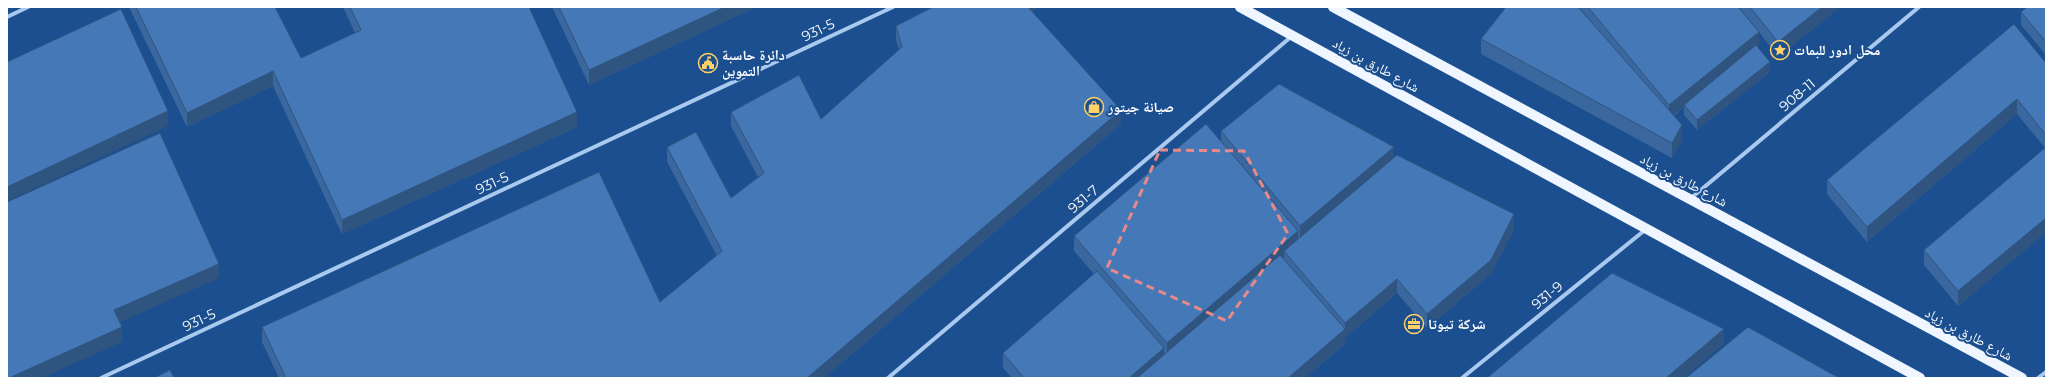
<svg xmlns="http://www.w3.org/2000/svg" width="2053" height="385" font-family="Montserrat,'Noto Naskh Arabic',sans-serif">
<rect width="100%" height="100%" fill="#1b4f8f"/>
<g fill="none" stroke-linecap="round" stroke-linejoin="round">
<path stroke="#a9c9ee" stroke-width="4" d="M7 17 28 7
M1690 199 1919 7
M101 378 893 7
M888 378 1292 36
M1462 378 1645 230
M2038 378 2046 372"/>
<path stroke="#f0f6ff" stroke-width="10" d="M1240 7 1920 378
M1333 7 2022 378"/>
</g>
<path fill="#3a679d" d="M129 7H275L301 58 355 33 343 7H529L577 127 342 234 273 86 187 127Z
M552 7H756L589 85Z
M933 7H1037L1032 12 1121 124 824 378H279L262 342V327L660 302 717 256 667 162V147L731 198 758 177 731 126V112L821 119 899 50 896 40V26Z
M1506 7H1840L1778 57 1759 32V47H1758L1770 72 1697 130 1684 115V107L1674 116 1682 140 1672 158 1481 54V39Z
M2046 7V55L2021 25V12Z
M2046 63V232L1958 306 1924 265V250L2045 148 2017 114 1867 242 1827 194V180Z
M1221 131 1394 157 1514 229 1491 274 1427 328 1397 293 1345 338V337V344L1305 378H1012L1003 368V353L1094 274 1074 251V236L1221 141Z"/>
<path fill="#305480" d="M725 7H756L589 85V70Z
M1025 7H1037L1025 19Z
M1822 7H1840L1778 57V42Z
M1759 32V47L1685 106 1684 105V107L1669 119V105Z
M1770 62V72L1697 130V120Z
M273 71V86L187 127V113Z
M2017 99V114L1867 242V227Z
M1121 110V124L824 378H807Z
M168 111V126L7 201V187Z
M577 112V127L342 234V220Z
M1682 125V140L1672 158V143Z
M1394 147V162L1300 240V226Z
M1514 214V229L1491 274 1427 328V314Z
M2046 218V232L1958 306V291Z
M1298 231V246L1284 251V258L1167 358V343Z
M219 264V278L114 325V310Z
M1397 279V293L1345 338V323Z
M122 327V342L42 378H9Z
M1345 329V344L1305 378H1288Z
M1724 329V344L1684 378H1666Z
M1164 348V362L1146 378H1129Z"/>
<path fill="#4478b7" stroke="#305480" d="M136 7H275L301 58 361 30 350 7H529L577 112 342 220 273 71 187 113Z
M559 7H725L589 70Z
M933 7H1028L1121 110 807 378H286L262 327 599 172 660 302 722 251 667 147 696 132 731 198 764 173 731 112 799 75 821 119 902 47 896 26Z
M1506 7H1578L1682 125 1672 143 1481 39Z
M1588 7H1738L1759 32 1669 105Z
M1750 7H1822L1778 42Z
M2027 7H2046V42L2021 12Z
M121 9 168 111 7 187V62Z
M2014 24 2046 63V135L2017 99 1867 227 1827 180Z
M1756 45 1770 62 1697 120 1684 105Z
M1279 84 1394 147 1300 226 1221 131Z
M1206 124 1298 231 1167 343 1074 236Z
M160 133 219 264 114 310 122 327 9 378H7V202Z
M2046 147V218L1958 291 1924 250Z
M1397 155 1514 214 1491 260 1427 314 1397 279 1345 323 1284 251Z
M1280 255 1345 329 1288 378H1137Z
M1097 271 1164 348 1129 378H1024L1003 353Z
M1612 273 1724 329 1666 378H1487Z
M1748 327 1839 378H1686Z
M170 370 174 378H154Z"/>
<path fill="none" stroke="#e88989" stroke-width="3" stroke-dasharray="8 5" stroke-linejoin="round" d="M1160 150 1244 151 1288 234 1227 321 1107 268Z"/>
<defs>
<g id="sight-ring" transform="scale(1)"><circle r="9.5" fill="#1b4f8f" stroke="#ffd166" stroke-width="1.5"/><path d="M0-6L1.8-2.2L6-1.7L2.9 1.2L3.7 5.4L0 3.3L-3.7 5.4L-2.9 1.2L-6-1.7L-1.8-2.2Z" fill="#ffd166"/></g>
<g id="civic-ring" transform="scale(1)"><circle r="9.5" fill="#1b4f8f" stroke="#ffd166" stroke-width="1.5"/><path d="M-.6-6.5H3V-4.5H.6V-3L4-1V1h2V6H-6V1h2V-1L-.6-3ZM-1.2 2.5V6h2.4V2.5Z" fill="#ffd166"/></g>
<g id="shop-ring" transform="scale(1)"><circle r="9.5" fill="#1b4f8f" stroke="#ffd166" stroke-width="1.5"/><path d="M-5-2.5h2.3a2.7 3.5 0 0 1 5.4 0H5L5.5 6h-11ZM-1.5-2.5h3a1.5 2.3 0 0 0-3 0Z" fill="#ffd166"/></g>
<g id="office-ring" transform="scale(1)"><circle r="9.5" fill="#1b4f8f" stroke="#ffd166" stroke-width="1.5"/><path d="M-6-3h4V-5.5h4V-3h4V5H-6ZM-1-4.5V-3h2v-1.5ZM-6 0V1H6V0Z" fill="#ffd166"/></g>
</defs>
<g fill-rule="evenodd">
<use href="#sight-ring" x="1780" y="50"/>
<use href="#civic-ring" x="708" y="63"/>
<use href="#shop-ring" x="1094" y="107"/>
<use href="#office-ring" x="1414" y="324"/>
</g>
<g text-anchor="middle" stroke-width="4" stroke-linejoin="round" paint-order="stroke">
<g font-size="14" fill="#fff" stroke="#1b4f8f">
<text transform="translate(818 30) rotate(-25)" y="5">931-5</text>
<text transform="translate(1376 65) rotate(29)" y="5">شارع طارق بن زياد</text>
<text transform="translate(1797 95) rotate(-40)" y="5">908-11</text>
<text transform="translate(1684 180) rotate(28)" y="5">شارع طارق بن زياد</text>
<text transform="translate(492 183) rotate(-25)" y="5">931-5</text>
<text transform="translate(1083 199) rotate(-40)" y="5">931-7</text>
<text transform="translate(1547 295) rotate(-39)" y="5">931-9</text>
<text transform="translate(199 320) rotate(-25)" y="5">931-5</text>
<text transform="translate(1969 334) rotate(28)" y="5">شارع طارق بن زياد</text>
</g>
<g font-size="14" font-weight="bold" fill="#fff" stroke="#1b4f8f" text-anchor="start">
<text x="1794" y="55">محل ادور للبمات</text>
<text x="722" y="60">دائرة حاسبة<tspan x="722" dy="16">التموين</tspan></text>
<text x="1108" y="112">صيانة جيتور</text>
<text x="1428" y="329">شركة تيوتا</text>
</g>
</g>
<rect width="2053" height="385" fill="none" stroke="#ffffff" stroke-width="16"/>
</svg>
